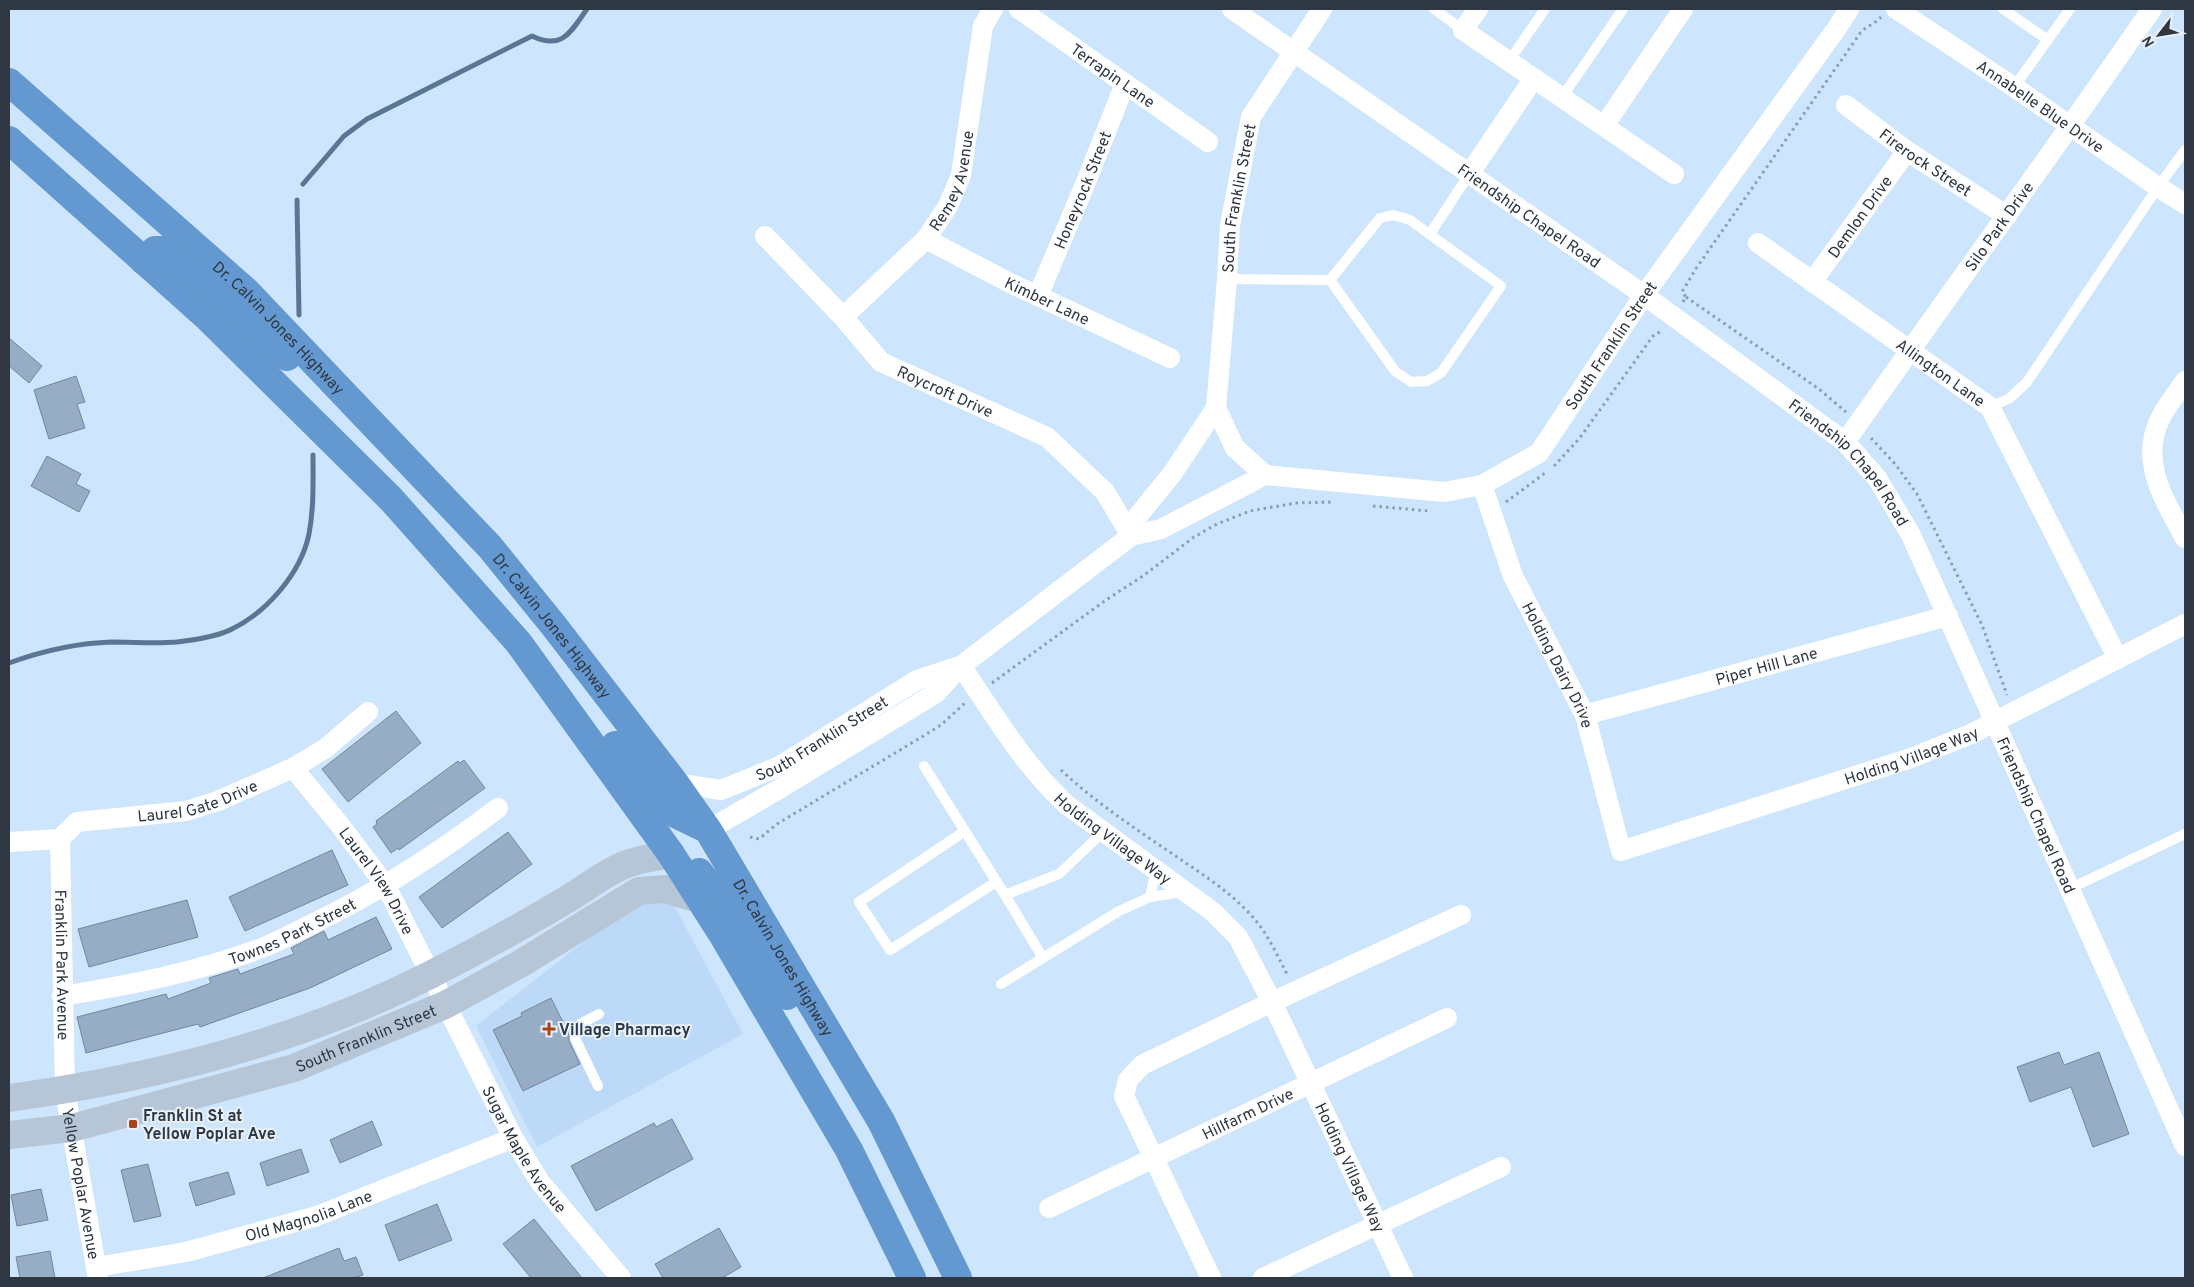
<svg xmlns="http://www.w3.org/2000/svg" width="2194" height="1287" font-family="Overpass,sans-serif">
<rect width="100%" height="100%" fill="#cee5fe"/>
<path fill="#bcd9f8" d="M661 881 743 1034 537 1147 476 1026Z"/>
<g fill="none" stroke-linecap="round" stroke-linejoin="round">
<path stroke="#5b7694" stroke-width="5" d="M303 184 344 136 367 119 532 36C563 51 571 31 587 9
M297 200 299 315
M9 663C42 651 77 643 112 642 134 642 156 644 177 642 194 640 217 637 232 629 267 612 301 573 309 534 314 508 313 481 313 455"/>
</g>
<path fill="#97adc5" stroke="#72879e" d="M9 338 42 366 29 383 9 366Z
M76 376 85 402 77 404 85 428 49 439 34 390Z
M47 456 81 474 76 484 90 491 79 512 31 486Z
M396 711 421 743 348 802 322 769Z
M464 760 485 788 399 850 398 848 391 853 373 827 377 824 376 821 458 761 460 763Z
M508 832 532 864 442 928 419 897Z
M332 850 348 885 245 931 229 897Z
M187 900 198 937 89 967 78 929Z
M376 917 392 949 310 988 200 1027 198 1024 86 1053 77 1017 166 994 168 999 211 983 209 978 238 969 240 974 294 954 291 948 324 931 328 940Z
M551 998 569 1034V1041L580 1064 523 1091 493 1030 522 1016 521 1013Z
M2059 1052 2064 1065 2099 1052 2129 1134 2093 1147 2071 1087 2030 1102 2017 1067Z
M672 1119 693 1159 596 1211 571 1166 654 1123 656 1127Z
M372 1121 382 1145 340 1163 330 1140Z
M301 1149 309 1172 267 1186 260 1163Z
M148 1164 161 1216 134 1222 121 1170Z
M228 1172 235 1194 196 1206 189 1183Z
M41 1189 48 1220 17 1226 11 1195Z
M437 1204 452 1240 399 1261 385 1225Z
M534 1219 582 1278H531L503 1244Z
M719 1228 741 1267 722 1278H663L655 1264Z
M339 1248 344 1261 356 1257 363 1275 353 1278H263Z
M50 1251 55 1278H20L16 1257Z"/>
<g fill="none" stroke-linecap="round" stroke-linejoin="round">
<path stroke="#8c9daf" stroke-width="3" stroke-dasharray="2.5 4" stroke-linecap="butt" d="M1686 297 1819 389 1846 412
M1683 302 1686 297 1682 292 1695 270 1861 32C1867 26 1875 24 1881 17
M1871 438 1896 465 1917 494 1982 625 2007 695
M1554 466 1579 439 1653 336 1663 330
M1506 502 1545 473
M1373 506 1429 511
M992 683 1106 600 1143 576 1194 537 1217 524 1250 511 1296 503 1334 502
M1061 770C1097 804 1139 831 1180 859 1208 878 1239 898 1260 926 1271 941 1279 959 1288 976
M750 837 759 839 777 824 925 735 941 725 965 703"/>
<path stroke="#fff" stroke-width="10" d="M1434 9 1463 30
M2003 9 2048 40
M1509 61 1545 9
M2014 87 2070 9
M1562 97 1623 9
M1430 234 1470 173
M1227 279 1330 280 1395 371 1411 382 1427 381 1441 373 1501 286 1410 220 1393 215 1380 218 1330 280
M1990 407 2010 398 2027 382 2158 187 2185 150
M924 766 1005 895 1059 874 1103 832
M965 831 859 902 890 950 996 882
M2069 889 2185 834
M1150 897 1156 869
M1043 958 1119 911 1150 897 1183 892
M1001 984 1043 958 1005 895
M598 1086 575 1038 580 1024 599 1014"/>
<g stroke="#fff" stroke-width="20">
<path id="s1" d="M1019 9 1208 142"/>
<path id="s2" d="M1232 9 1644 295 1845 442 1877 478 1911 535 2185 1146"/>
<path d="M1478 9 1463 30 1674 174"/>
<path id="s3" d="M1896 9 2014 87 2158 187 2185 204"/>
<path id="s4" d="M1846 105 1907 151 2007 216"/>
<path d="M1604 126 1683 9"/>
<path d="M1470 173 1534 78"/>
<path id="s5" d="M765 236 843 317 881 362 1047 437 1105 492 1131 536"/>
<path id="s6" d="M926 239 1010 283 1170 358"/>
<path id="s7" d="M1758 243 1990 407 2118 659"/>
<path id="s8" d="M1812 282 1907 151"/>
<path id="s9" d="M1038 296 1086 182 1125 84"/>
<path id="s10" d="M843 317 926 239 948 206 961 175 983 26 993 9"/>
<path d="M2185 381C2177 393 2166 406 2160 419 2139 462 2165 501 2185 538"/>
<path d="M1216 408 1235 448 1265 475"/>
<path id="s11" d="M1845 442 2070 126 2152 9"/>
<path id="s12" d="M1482 485 1513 576 1585 715 1621 851 1911 758 1971 734 2185 624"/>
<path id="s13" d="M1131 536 1137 517 1172 474 1216 408 1227 279 1230 225 1251 117 1322 9"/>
<path id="s14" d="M961 666C994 714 1024 766 1067 805L1213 912 1238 937 1272 1002 1403 1278"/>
<path id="s15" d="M1585 715 1948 616"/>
<path id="s16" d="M293 768 340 825 386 886 513 1138 540 1182 621 1278"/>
<path id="s17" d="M675 783 721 790 780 766 917 680 960 666"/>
<path id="s18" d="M708 830 776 791 936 693 961 666 1131 536 1161 529 1265 475 1444 492 1482 485 1539 453 1644 295 1837 28 1849 9"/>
<path id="s19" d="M60 839 65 1091 98 1278"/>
<path id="s20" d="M9 842 60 839 77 822 186 811 218 801 293 768 326 748 368 712"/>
<path id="s21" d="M62 996C130 985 199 972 264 947 279 941 294 933 308 926 377 893 438 854 498 808"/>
<path id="s22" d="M1049 1208 1447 1018"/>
<path id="s23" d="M96 1267 186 1252 317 1216 513 1138"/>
<path d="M1211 1278 1124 1096 1128 1080 1142 1065 1272 1002 1461 915"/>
<path d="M1263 1278 1501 1167"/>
</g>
<g stroke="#b7c6d6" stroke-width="28">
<path d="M9 1098C154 1078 301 1041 432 974 479 950 526 924 571 897 589 886 607 871 627 864 640 859 657 857 671 854"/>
<path id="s24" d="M9 1135 72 1128 294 1068 445 1005 520 964 639 891 665 889 699 899"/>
</g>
<g stroke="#6398d0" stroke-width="28">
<path id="s25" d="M9 82 246 291 490 547 554 626 675 783 708 830 881 1121 958 1278"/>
<path d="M9 140 207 317 391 499 518 642 671 854 722 934 849 1150 912 1278"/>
<path d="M144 261 155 250H163L176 259 287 357"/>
<path d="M615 745 652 793 677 815 702 827"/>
<path d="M699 872 728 907 787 996"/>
</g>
</g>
<g fill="#a94318" stroke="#e7f0fb" stroke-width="2">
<path d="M546.5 1021.5h5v5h5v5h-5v5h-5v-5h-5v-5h5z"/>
<rect x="128" y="1119" width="10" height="10" rx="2.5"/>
</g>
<g text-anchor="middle" stroke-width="4" stroke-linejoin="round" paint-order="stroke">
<g font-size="16" fill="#2f3842" stroke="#e7f0fb">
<text dy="6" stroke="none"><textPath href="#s1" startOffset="115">Terrapin Lane</textPath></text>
<text dy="6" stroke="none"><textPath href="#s3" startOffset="174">Annabelle Blue Drive</textPath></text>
<text dy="6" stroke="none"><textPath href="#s4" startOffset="98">Firerock Street</textPath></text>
<text dy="6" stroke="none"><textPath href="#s10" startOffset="179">Remey Avenue</textPath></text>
<text dy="6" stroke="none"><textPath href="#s9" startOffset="115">Honeyrock Street</textPath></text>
<text dy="6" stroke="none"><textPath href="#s13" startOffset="366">South Franklin Street</textPath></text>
<text dy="6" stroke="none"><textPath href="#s2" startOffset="362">Friendship Chapel Road</textPath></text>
<text dy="6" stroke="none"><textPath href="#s8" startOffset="81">Demlon Drive</textPath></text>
<text dy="6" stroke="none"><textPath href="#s11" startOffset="265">Silo Park Drive</textPath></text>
<text dy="6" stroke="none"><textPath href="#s6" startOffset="136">Kimber Lane</textPath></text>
<text dy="6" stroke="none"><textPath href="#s25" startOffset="365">Dr. Calvin Jones Highway</textPath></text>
<text dy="6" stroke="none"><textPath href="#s18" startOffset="1078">South Franklin Street</textPath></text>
<text dy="6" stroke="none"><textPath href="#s7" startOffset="224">Allington Lane</textPath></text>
<text dy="6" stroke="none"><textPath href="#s5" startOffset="242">Roycroft Drive</textPath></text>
<text dy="6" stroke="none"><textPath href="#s2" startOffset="768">Friendship Chapel Road</textPath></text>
<text dy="6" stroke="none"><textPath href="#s25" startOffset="770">Dr. Calvin Jones Highway</textPath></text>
<text dy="6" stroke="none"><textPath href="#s12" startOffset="196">Holding Dairy Drive</textPath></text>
<text dy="6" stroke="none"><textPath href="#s15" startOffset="188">Piper Hill Lane</textPath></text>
<text dy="6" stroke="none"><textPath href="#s17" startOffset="160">South Franklin Street</textPath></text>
<text dy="6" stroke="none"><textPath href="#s12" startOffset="699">Holding Village Way</textPath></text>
<text dy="6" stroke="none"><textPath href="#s20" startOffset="198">Laurel Gate Drive</textPath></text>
<text dy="6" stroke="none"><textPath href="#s2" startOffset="1172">Friendship Chapel Road</textPath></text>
<text dy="6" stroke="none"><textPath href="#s14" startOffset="232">Holding Village Way</textPath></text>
<text dy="6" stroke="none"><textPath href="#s16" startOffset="141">Laurel View Drive</textPath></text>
<text dy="6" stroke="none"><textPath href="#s21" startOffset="240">Townes Park Street</textPath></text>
<text dy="6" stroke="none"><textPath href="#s25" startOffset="1175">Dr. Calvin Jones Highway</textPath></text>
<text dy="6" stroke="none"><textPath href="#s19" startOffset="126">Franklin Park Avenue</textPath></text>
<text dy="6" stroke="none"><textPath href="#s24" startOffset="371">South Franklin Street</textPath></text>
<text dy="6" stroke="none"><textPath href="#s22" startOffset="220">Hillfarm Drive</textPath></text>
<text dy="6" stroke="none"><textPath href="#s16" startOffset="448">Sugar Maple Avenue</textPath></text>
<text dy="6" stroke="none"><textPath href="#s14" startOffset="648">Holding Village Way</textPath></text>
<text dy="6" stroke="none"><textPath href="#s19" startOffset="346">Yellow Poplar Avenue</textPath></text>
<text dy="6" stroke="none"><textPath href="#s23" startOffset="219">Old Magnolia Lane</textPath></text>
</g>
<g font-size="16" font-weight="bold" fill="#2f3842" stroke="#e7f0fb" text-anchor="start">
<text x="559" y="1035">Village Pharmacy</text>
<text x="143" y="1121">Franklin St at<tspan x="143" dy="18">Yellow Poplar Ave</tspan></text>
</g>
</g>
<rect width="2194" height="1287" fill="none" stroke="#2f3842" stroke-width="20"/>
<g transform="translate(2159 35) rotate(239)" stroke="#e7f0fb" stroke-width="4" paint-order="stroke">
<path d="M0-4L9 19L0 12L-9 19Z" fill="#2f3842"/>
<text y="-8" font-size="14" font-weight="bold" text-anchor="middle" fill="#2f3842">N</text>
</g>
</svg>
